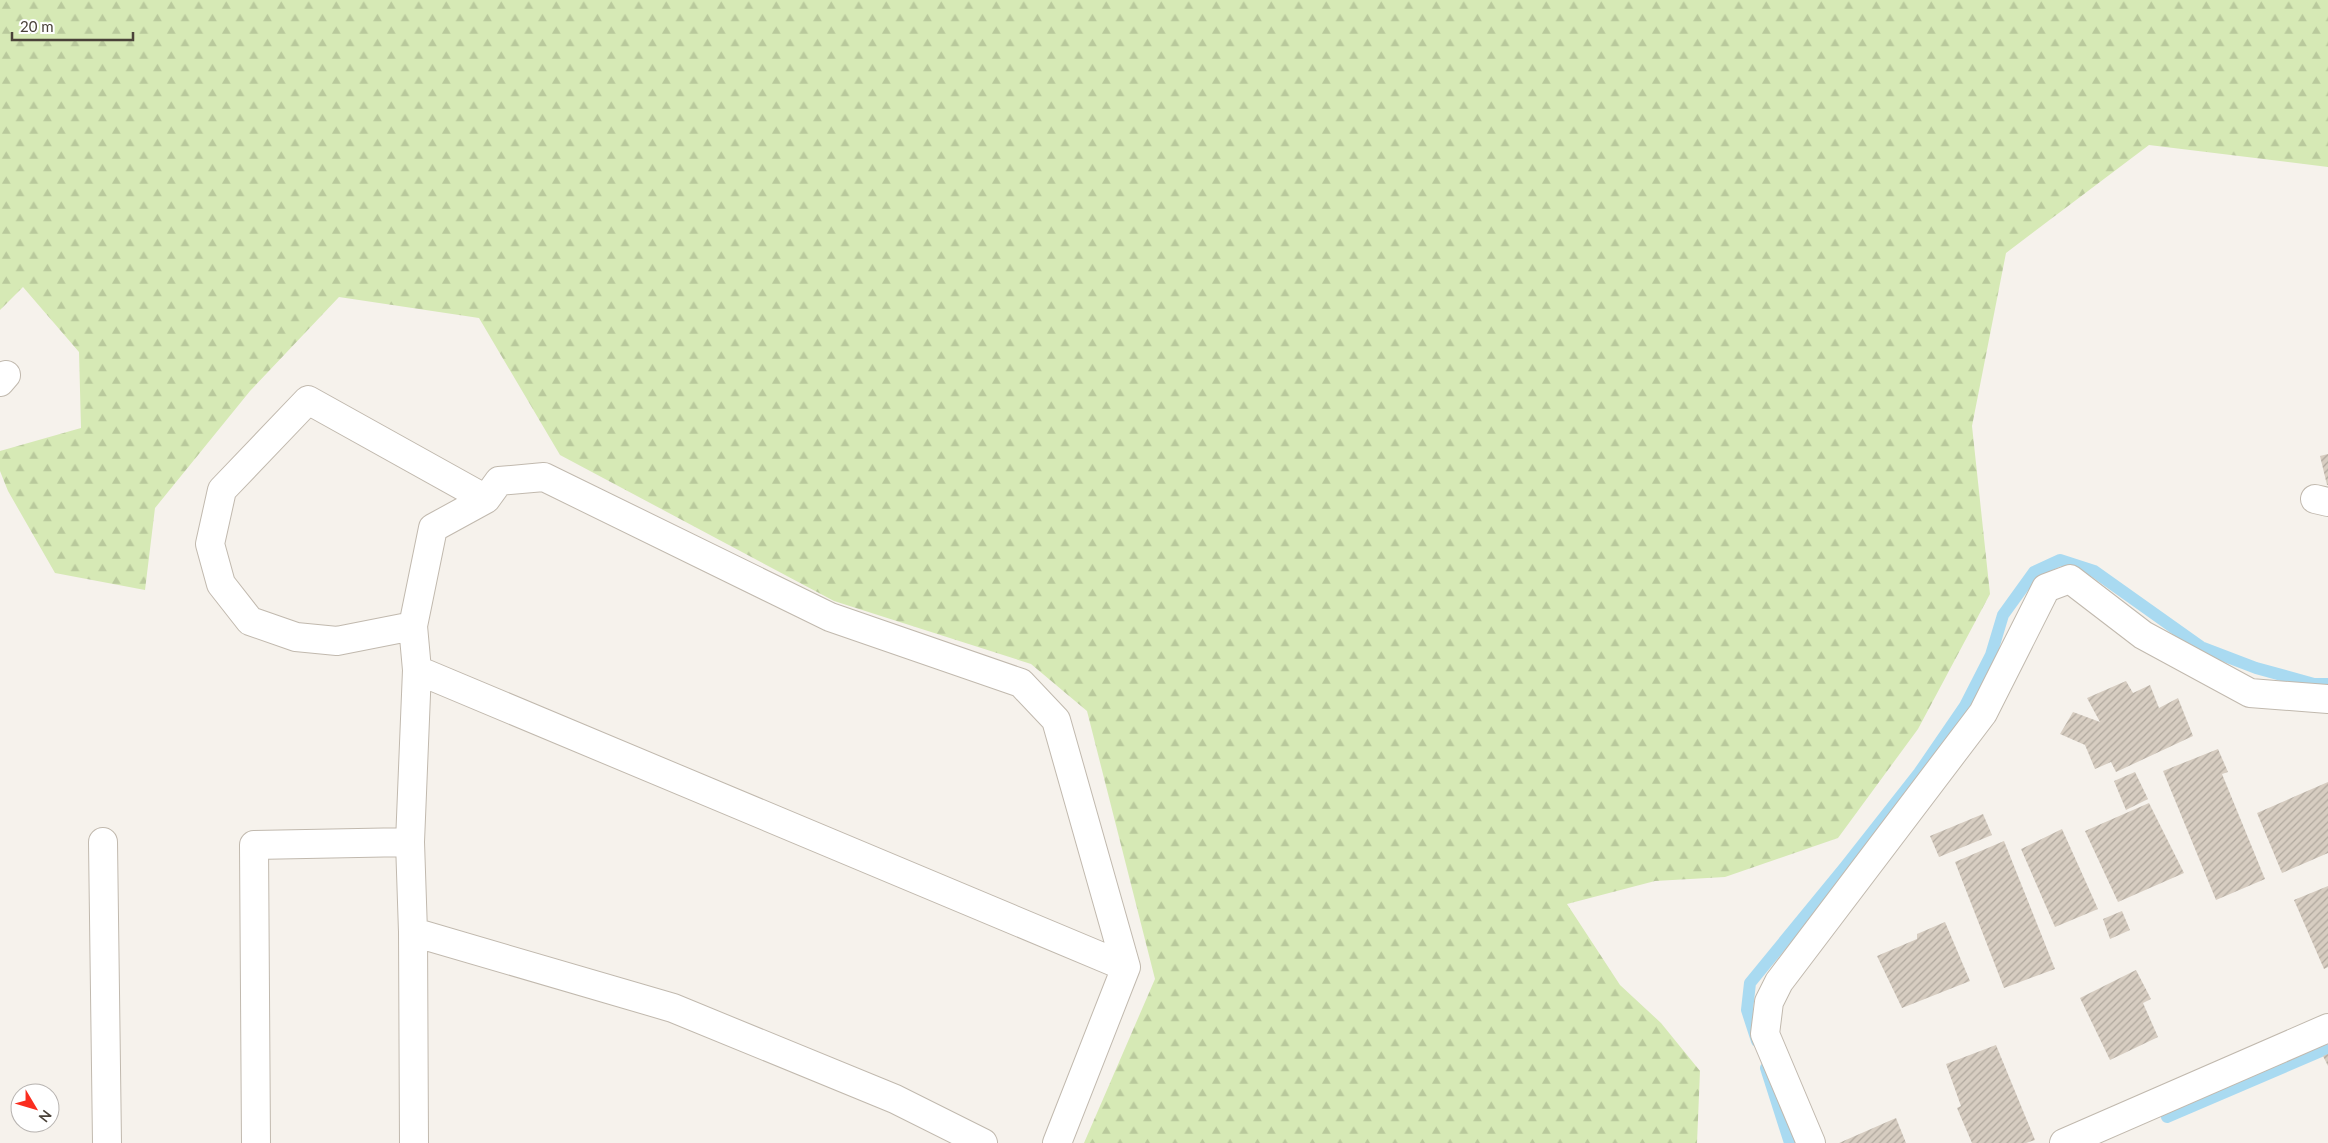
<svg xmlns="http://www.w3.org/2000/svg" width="2328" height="1143" font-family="Lato,sans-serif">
<defs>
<pattern id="forest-firs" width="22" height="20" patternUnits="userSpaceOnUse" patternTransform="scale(1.25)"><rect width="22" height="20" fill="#d6e9b5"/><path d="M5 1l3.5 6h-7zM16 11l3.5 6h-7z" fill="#b9c99c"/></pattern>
<pattern id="building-hatch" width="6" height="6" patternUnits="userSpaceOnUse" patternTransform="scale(1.25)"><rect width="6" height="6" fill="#d7cdc1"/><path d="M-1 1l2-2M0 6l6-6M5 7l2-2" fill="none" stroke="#b0a89e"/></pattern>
</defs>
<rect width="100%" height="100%" fill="#f6f2ec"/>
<path fill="url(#forest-firs)" d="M0 0H2328V167L2149 145 2006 253 1972 426 1990 594 1918 729 1838 838 1725 877 1655 881 1567 904 1620 985 1661 1023 1700 1071 1697 1143H1084L1155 979 1087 711 1031 664 834 601 560 455 479 318 339 297 250 391 155 508 145 590 55 573 8 491 0 471V451L81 428 79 352 23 287 0 310Z"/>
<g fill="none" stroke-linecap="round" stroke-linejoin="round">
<path stroke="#a9daf1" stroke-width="12" d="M1757 1041 1747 1010 1750 983 1845 867 1919 773 1965 706 1991 655 2003 615 2034 572 2060 560 2094 571 2201 647 2256 668 2314 684H2328
M1766 1068 1790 1143
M2167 1117 2328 1048"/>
</g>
<path fill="url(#building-hatch)" d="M2328 454V485H2327L2320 456Z
M2126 681 2133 693 2150 685 2159 708 2178 698 2193 736 2116 772 2111 762 2095 769 2085 745 2060 734 2073 712 2100 722 2087 698Z
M2218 749 2228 772 2222 774 2265 879 2216 900 2163 771Z
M2135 772 2148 799 2126 810 2114 781Z
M2328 782V853L2282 873 2257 813Z
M2149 803 2184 873 2118 902 2085 831Z
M1983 814 1992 835 1939 857 1930 836Z
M2062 829 2098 909 2055 927 2021 849Z
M2004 841 2055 969 2004 988 1955 862Z
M2328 886V967L2324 969 2294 900Z
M2122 911 2130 930 2110 939 2103 919Z
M1945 922 1970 981 1902 1008 1877 956 1917 939V934Z
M2136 970 2151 999 2143 1003 2158 1037 2110 1060 2080 998Z
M1996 1045 2035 1140 2026 1143H1972L1957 1108 1961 1106 1946 1064Z
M2328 1054V1066L2323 1056Z
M1896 1118 1906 1143H1839Z"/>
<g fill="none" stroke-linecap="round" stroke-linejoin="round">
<g stroke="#c1b9ae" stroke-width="30">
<path id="minor" d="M0 382 6 375
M2315 499 2328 502
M413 626 337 641 296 637 250 621 221 584 210 544 222 490 308 400 486 499
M417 670 1126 967
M103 842 107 1143
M413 932 673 1008 895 1099 983 1143
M256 1143 254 845 410 842
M414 1143 413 932 410 842 417 670 413 626 433 528 486 499 499 481 544 477 830 617 1021 683 1056 720 1126 967 1057 1143
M1811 1143 1765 1034 1769 1002 1779 982 1983 713 2046 588 2070 579 2143 635 2250 693 2328 699
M2064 1143 2328 1028"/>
</g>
<use href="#minor" stroke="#fff" stroke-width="28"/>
</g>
<g transform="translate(35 1108) rotate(128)"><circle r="24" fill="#ffffff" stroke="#b7b3b0"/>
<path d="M0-4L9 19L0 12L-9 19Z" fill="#fa2d1f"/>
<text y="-8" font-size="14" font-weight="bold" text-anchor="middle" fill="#4a4239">N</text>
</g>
<path d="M12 32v8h121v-8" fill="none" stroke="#4a4239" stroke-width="2.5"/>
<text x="20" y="32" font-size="15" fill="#4a4239" stroke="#ffffff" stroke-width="4" paint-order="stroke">20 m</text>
</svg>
